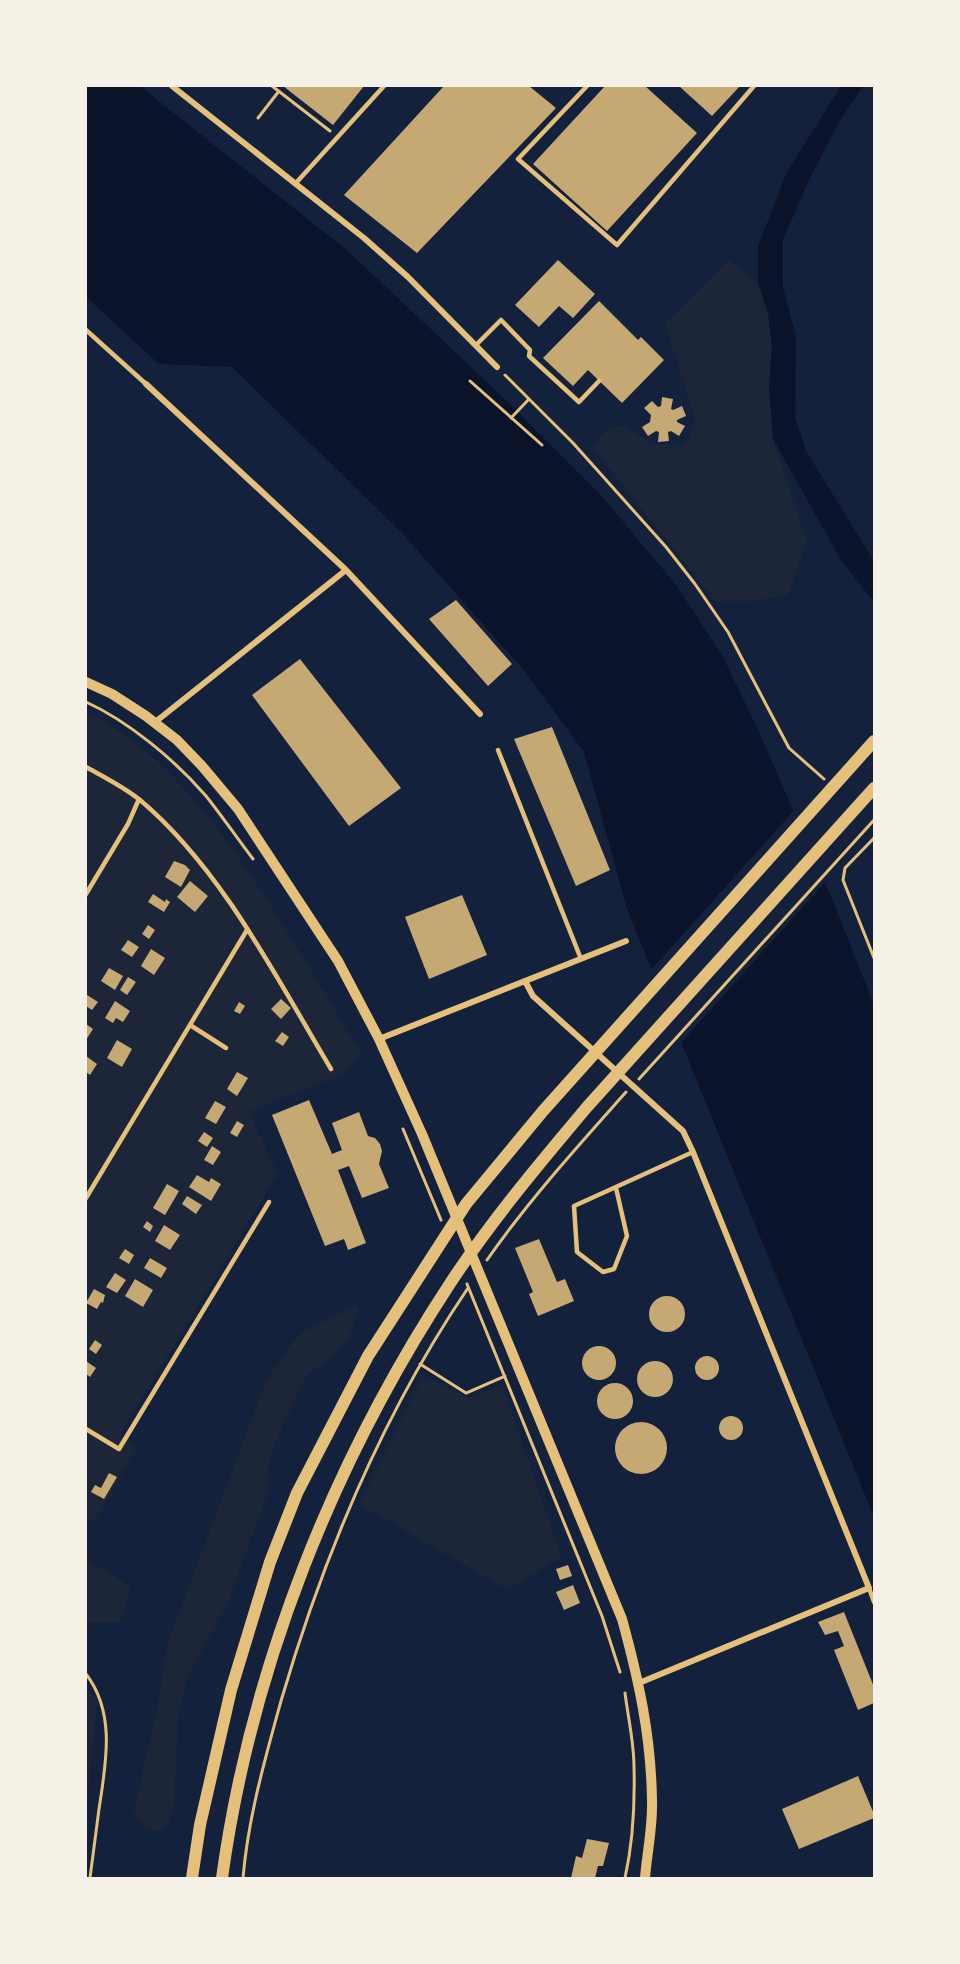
<svg xmlns="http://www.w3.org/2000/svg" width="960" height="1964" font-family="'Roboto Serif',serif">
<rect width="100%" height="100%" fill="#14213d"/>
<path fill="#1d2539" d="M729 260 758 283 768 313 772 346 769 386 773 439 807 542 788 595 752 601H716L592 447C618 410 624 431 654 443 662 446 674 444 682 444L690 438 695 418 665 324Z
M86 712C167 750 225 835 273 909 304 957 332 1005 361 1054L342 1074 249 1112 278 1174 120 1434 137 1448 94 1523 86 1518Z
M356 1305 359 1309C354 1329 345 1349 328 1361 319 1367 312 1370 305 1378L274 1445 268 1465 269 1489 228 1602 187 1679 179 1709 174 1800 170 1822 165 1829 159 1831 151 1830 143 1827 134 1811 157 1710 167 1645 266 1381 295 1339 306 1330Z
M423 1376 469 1398 502 1385 562 1558 506 1589 359 1504Z
M86 1559 131 1587 120 1622H86Z
M86 1689 97 1701 86 1815Z"/>
<path fill="#0b132b" d="M86 86H140L349 252 508 402 600 494 676 585 722 655 759 732 832 899 874 1005V1517L627 909 584 752 522 668 403 534 232 367 159 364 86 297Z
M841 86H863L839 122 809 180 783 240V287L796 336 795 416 806 451 874 561V602L841 560 773 439 769 386 772 346 768 313 758 283V246L787 172Z"/>
<path fill="#14213d" d="M796 808 827 880 679 1045 649 972Z"/>
<path fill="#c6a872" d="M283 86H364L333 125Z
M444 86H529L556 108 417 253 344 195Z
M605 86H645L697 133 607 231 533 164Z
M679 86H740L712 116Z
M558 260 595 294 573 318 559 306 539 327 515 305Z
M599 301 638 340 641 337 664 360 622 403 588 370 573 386 543 358Z
M662 397 673 399 671 409 673 410 682 406 686 416 677 420V422L685 426 679 436 671 431 668 432 669 441 658 442 659 432 656 431 648 436 642 427 650 422 651 415 644 408 652 401 658 407 661 406Z
M456 600 512 664 488 686 429 619Z
M300 659 401 788 349 826 252 695Z
M552 727 610 870 576 886 514 739Z
M174 861 185 865 190 870 181 887 165 877Z
M190 881 208 896 195 912 177 897Z
M153 894 165 902 166 899 170 902 164 912 148 902Z
M462 895 487 955 429 979 405 917Z
M148 925 155 930 149 939 142 934Z
M128 940 139 947 132 957 121 950Z
M151 949 165 958 154 975 141 966Z
M109 968 123 976 115 990 101 981Z
M128 977 136 982 127 995 120 990Z
M87 995 98 1002 92 1010 86 1006Z
M281 999 291 1008 281 1019 271 1009Z
M115 1001 130 1011 123 1022 116 1018 113 1023 105 1018Z
M239 1002 245 1006 240 1014 234 1011Z
M86 1024 93 1029 86 1040Z
M282 1032 289 1037 283 1046 275 1041Z
M117 1040 132 1049 122 1067 107 1058Z
M86 1056 97 1064 90 1075 86 1072Z
M237 1072 248 1078 237 1096 227 1089Z
M309 1100 332 1154 342 1150 332 1123 359 1112 368 1136 375 1138 380 1144 382 1151 379 1164 389 1188 362 1198 349 1166 338 1170 366 1243 348 1250 344 1239 325 1246 272 1115Z
M215 1101 226 1107 216 1124 205 1118Z
M237 1121 244 1125 237 1137 230 1133Z
M204 1132 213 1138 207 1147 198 1141Z
M212 1146 221 1152 213 1165 204 1160Z
M197 1175 209 1182 211 1178 221 1184 211 1201 189 1187Z
M167 1184 179 1191 165 1215 153 1208Z
M187 1196 202 1205 196 1214 182 1204Z
M147 1221 153 1226 150 1232 143 1227Z
M164 1225 180 1235 170 1250 155 1241Z
M539 1239 557 1282 565 1279 574 1301 538 1316 529 1294 533 1292 515 1248Z
M125 1249 134 1255 129 1264 119 1258Z
M150 1258 167 1268 161 1278 144 1268Z
M115 1273 126 1280 117 1293 106 1287Z
M135 1279 153 1290 143 1307 125 1296Z
M94 1289 105 1295 103 1303 101 1302 97 1309 86 1303Z
M649 1314a18 18 0 1 1 36 0a18 18 0 1 1-36 0Z
M95 1340 102 1345 96 1354 89 1349Z
M582 1363a17 17 0 1 1 34 0a17 17 0 1 1-34 0Z
M695 1368a12 12 0 1 1 24 0a12 12 0 1 1-24 0Z
M637 1379a18 18 0 1 1 36 0a18 18 0 1 1-36 0Z
M86 1361 96 1368 90 1377 86 1374Z
M597 1401a18 18 0 1 1 36 0a18 18 0 1 1-36 0Z
M719 1428a12 12 0 1 1 24 0a12 12 0 1 1-24 0Z
M615 1448a26 26 0 1 1 52 0a26 26 0 1 1-52 0Z
M109 1473 117 1477 104 1499 91 1492 95 1485 101 1488Z
M568 1565 572 1576 560 1580 556 1569Z
M573 1585 580 1603 564 1610 556 1592Z
M844 1612 874 1687V1703L858 1710 834 1650 844 1646 838 1631 825 1635 818 1622Z
M858 1776 874 1814V1818L799 1849 782 1809Z
M587 1839 609 1843 603 1866H598L595 1878H571L576 1856 582 1858Z"/>
<g fill="none" stroke-linecap="round" stroke-linejoin="round">
<path stroke="#e5c07b" stroke-width="3" d="M272 86 330 131
M258 118 279 91
M505 375 573 443 666 547 695 584 728 632 789 748 824 779
M470 381 542 445
M511 418 529 399
M86 702C128 721 175 760 206 796 222 816 237 838 253 859
M874 838 845 868 843 880 874 958
M639 1079 874 820
M403 1129 441 1220
M487 1260C528 1201 578 1146 626 1092
M467 1284 602 1616 620 1672
M420 1364 466 1393 505 1376
M86 1674C116 1713 106 1763 99 1809 96 1832 93 1855 90 1878
M625 1693C628 1717 634 1742 634 1767 635 1804 633 1842 625 1878
M243 1878C248 1818 265 1759 281 1701 324 1554 382 1415 468 1288"/>
<path stroke="#e5c07b" stroke-width="4.5" d="M587 86 518 159 617 245 754 86
M295 184 384 86
M86 330 146 384
M476 345 501 320 530 350 529 356 579 402 599 381
M498 750 581 959
M86 767C104 777 124 787 140 800 222 869 277 979 331 1069
M86 894 128 824 139 799
M190 1025 226 1048
M616 1188 627 1236 614 1269 603 1272 577 1252 574 1206 693 1152
M86 1198 247 930
M86 1429 119 1449 269 1202
M869 1588 874 1602"/>
<path stroke="#e5c07b" stroke-width="6" d="M172 86 364 238 408 277 497 367
M146 384 346 570 480 714
M154 723 346 570
M525 981 533 996 683 1131 693 1152 869 1588 639 1683
M379 1039 626 941"/>
<path stroke="#e5c07b" stroke-width="10" d="M86 682 112 694 146 716 177 740 202 766 238 809 338 961 379 1039 422 1134 622 1619C639 1681 651 1736 652 1800 653 1826 647 1853 645 1878"/>
<path stroke="#e5c07b" stroke-width="12" d="M192 1878 200 1825 231 1690 270 1562 297 1493 368 1356 466 1204 543 1111 874 741
M222 1878C251 1667 334 1460 451 1282 492 1220 539 1164 587 1107L874 788"/>
</g>
<rect width="960" height="1964" fill="none" stroke="#f6f1e7" stroke-width="174"/>
</svg>
